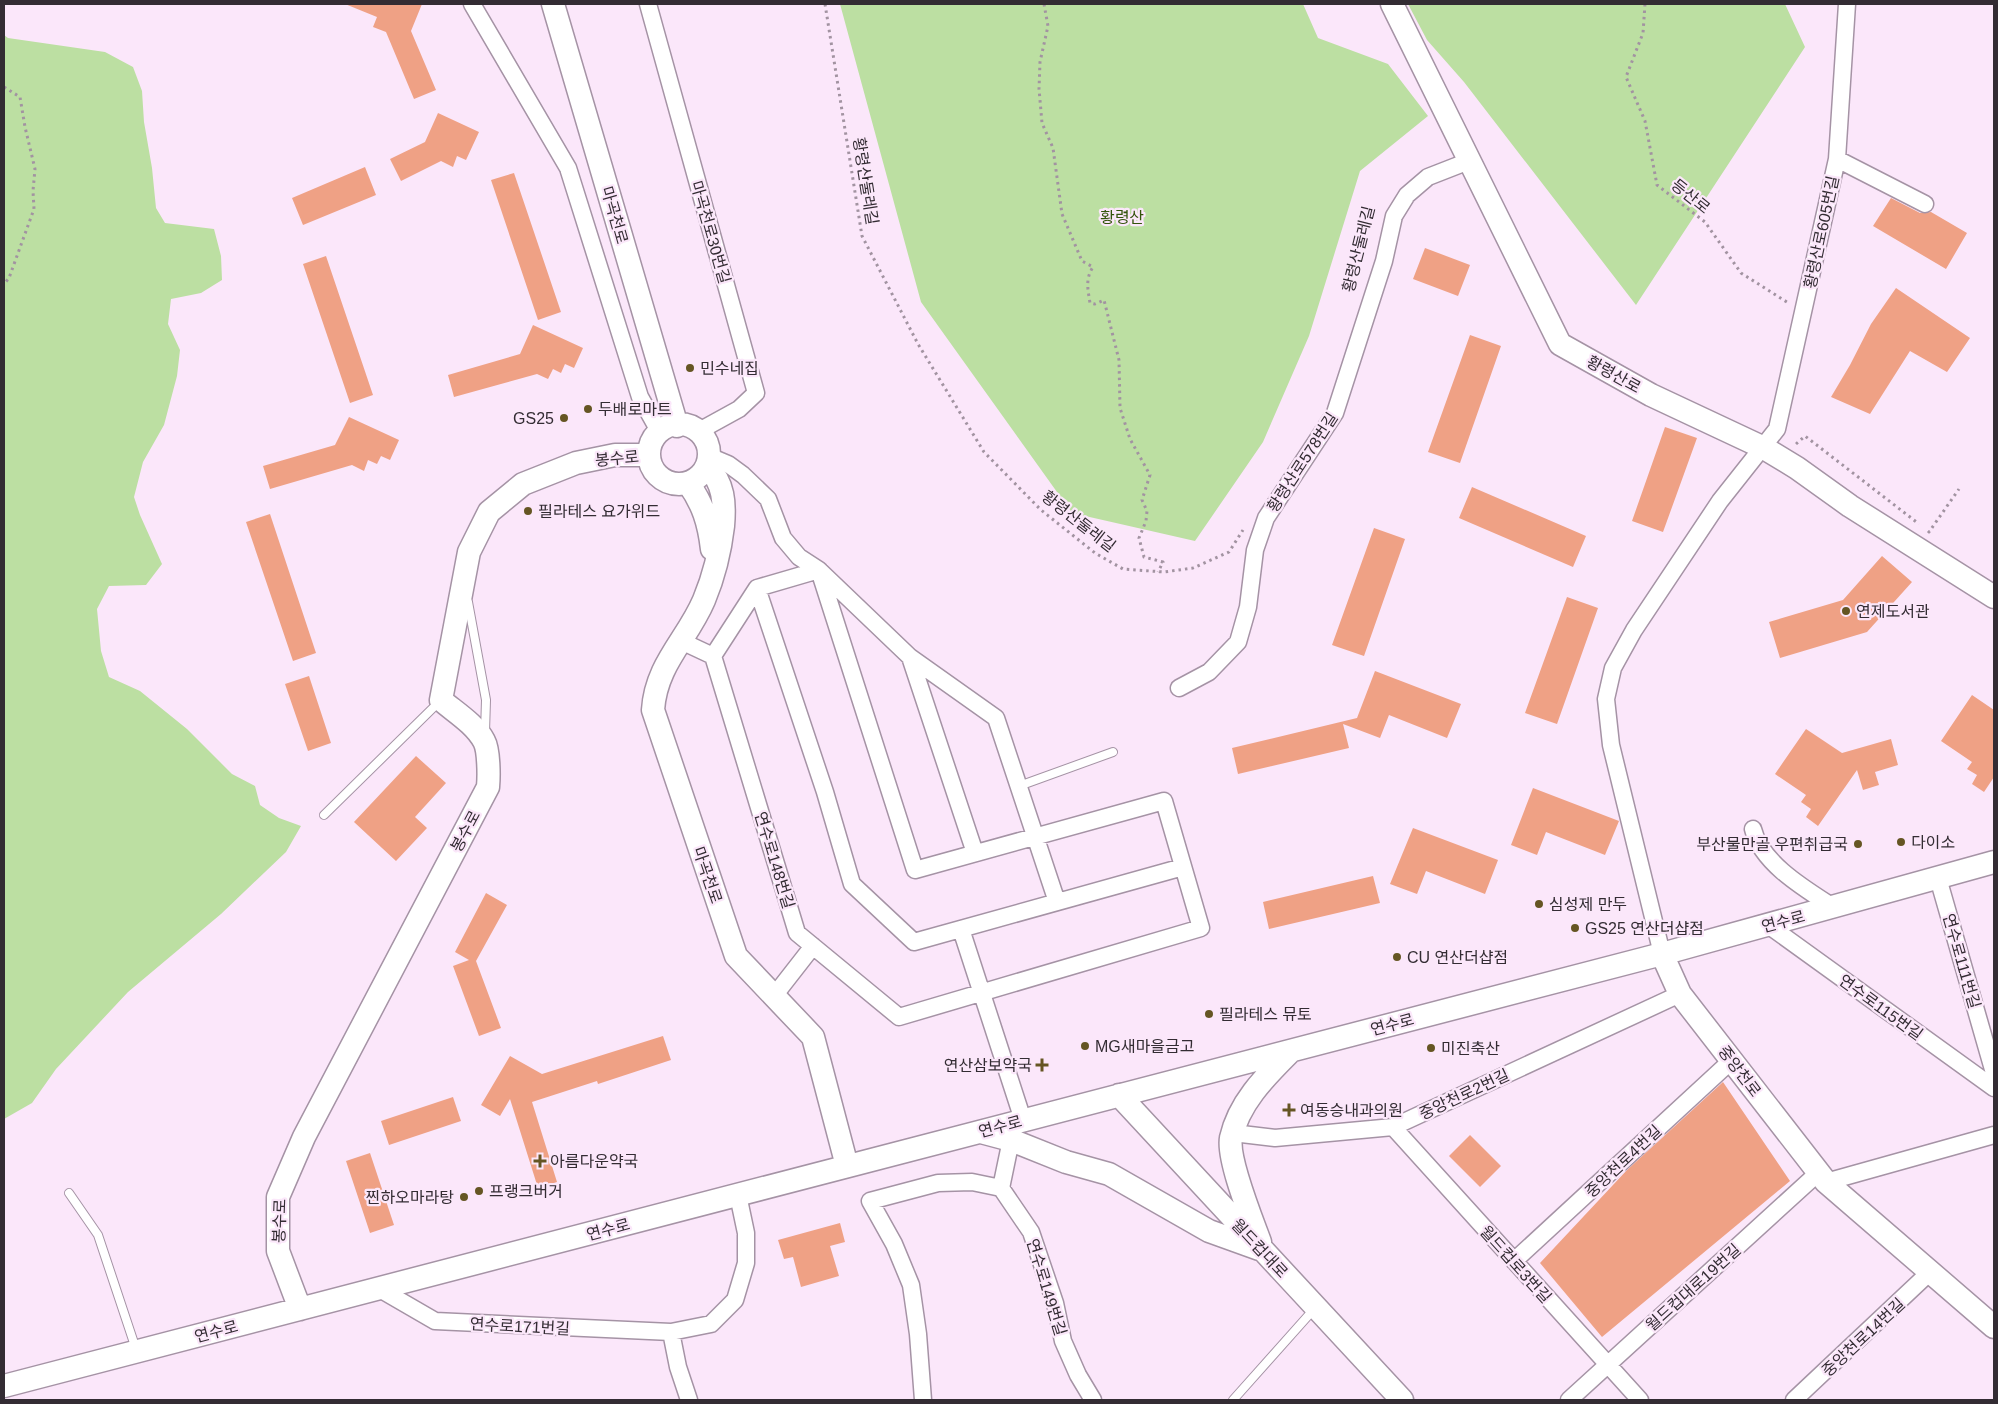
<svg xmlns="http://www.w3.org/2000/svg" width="1998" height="1404" font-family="Arial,'Noto Sans KR',sans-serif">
<rect width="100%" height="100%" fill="#fbe7fa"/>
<path fill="#bcdfa2" d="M840 4H1303L1318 38 1388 64 1428 116 1360 171 1309 336 1263 442 1195 541 1072 513 921 302Z
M1408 4H1785L1805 47 1636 305 1464 82 1427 40Z
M4 35 8 38 105 52 133 67 142 91 144 122 152 168 156 208 165 223 214 229 221 256 222 280 201 293 171 299 168 324 180 350 177 376 164 425 143 462 134 497 140 515 162 564 146 585 109 586 97 609 101 651 109 677 140 691 187 729 232 774 255 786 260 805 279 818 301 826 286 852 221 914 128 992 56 1069 32 1103 4 1119Z"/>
<path fill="#efa185" d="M345 4H422L411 31 436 90 414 99 386 32 373 27 377 17Z
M438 113 479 132 466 160 457 156 453 167 441 161 401 181 390 159 425 142Z
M365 167 376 195 303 225 292 198Z
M514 173 561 312 538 320 491 180Z
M1891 198 1920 213 1931 212 1967 233 1946 269 1873 226Z
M1425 248 1470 265 1458 296 1413 279Z
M326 256 373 395 350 403 303 264Z
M1896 288 1970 338 1947 372 1910 351 1870 414 1831 397 1850 365 1871 324Z
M533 325 583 348 574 368 565 364 561 373 553 369 548 379 537 374 454 397 448 375 520 354Z
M1470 335 1501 346 1460 463 1428 452Z
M349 417 399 440 390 460 381 456 377 464 368 460 364 471 352 465 270 489 263 466 335 445Z
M1665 427 1697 438 1663 532 1632 521Z
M1472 487 1586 536 1573 567 1459 518Z
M270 514 316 653 293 661 246 522Z
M1374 528 1405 539 1364 656 1332 645Z
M1882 556 1912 582 1867 632 1780 658 1769 622 1843 600Z
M1567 597 1598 608 1557 724 1525 713Z
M1375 671 1461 704 1447 738 1389 715 1380 738 1343 724 1349 748 1238 774 1232 748 1357 718Z
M309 676 331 743 308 751 285 684Z
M1972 695 1994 710V777L1984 792 1972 784 1977 775 1967 769 1972 762 1941 741Z
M1806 729 1842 753 1891 739 1898 765 1875 772 1879 785 1863 790 1857 770 1818 826 1806 817 1811 809 1801 802 1806 795 1775 774Z
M416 756 446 783 415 817 427 828 396 861 354 822Z
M1533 788 1619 821 1605 855 1546 832 1537 855 1511 845Z
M1413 828 1498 860 1485 894 1426 871 1417 894 1390 884Z
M1373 876 1380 903 1269 929 1263 902Z
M486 893 507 905 476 961 501 1028 479 1036 453 966 469 960 455 952Z
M663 1036 671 1060 598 1084 597 1081 532 1102 557 1182 538 1188 510 1099 500 1116 481 1105 510 1056 542 1074Z
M1723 1082 1790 1181 1602 1337 1540 1263 1627 1170Z
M453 1097 461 1121 389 1145 381 1121Z
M1470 1135 1501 1166 1480 1187 1449 1156Z
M370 1153 394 1225 370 1233 346 1161Z
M840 1223 845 1242 830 1246 839 1276 801 1287 793 1257 784 1259 778 1240Z"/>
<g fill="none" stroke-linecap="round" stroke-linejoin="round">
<g stroke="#a593a5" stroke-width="10">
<path id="lane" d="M468 602 486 700 485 732
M1019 786 1113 752
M324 815 439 702
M69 1193 98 1235 136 1349
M1233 1400 1315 1308"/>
</g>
<g stroke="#a593a5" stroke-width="19">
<path id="street" d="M472 4 568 168 640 397 659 431
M648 4 756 393 739 409 699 431
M1837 159 1925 204
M709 456 728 464 743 475 768 499 783 538 799 557 819 570 910 657 996 718 1057 902
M819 570 915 870 1164 801 1201 928 899 1017 797 933 713 656 757 588Z
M757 588 825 792 852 884 914 942 1183 867
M681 641 713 656
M910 657 975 853
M1179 688 1209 672 1238 642 1248 607 1255 550 1266 518 1335 413 1384 261 1394 216 1407 195 1428 177 1469 161
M1753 829C1761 863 1805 889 1833 907
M1938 878 1994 1073
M1768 925 1994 1088
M961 929 1023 1120
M1662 954 1611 745 1606 699 1613 668 1634 630 1720 501 1777 429 1837 159 1847 4
M774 996 813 946
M1393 1127 1640 1400
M1233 1133 1275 1138 1393 1127 1680 994
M1826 1182 1994 1135
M1001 1188 1011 1140
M1514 1261 1732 1060
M378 1288 435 1321 671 1332 711 1324 735 1300 746 1263V1233L738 1195
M671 1332 678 1367 689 1400
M923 1400 918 1334 911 1285 894 1244 870 1201 938 1183 972 1182 1001 1188 1031 1232 1055 1303 1063 1341 1078 1375 1093 1400
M1569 1400 1818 1173
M1794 1400 1930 1272"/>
</g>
<g stroke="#a593a5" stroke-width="25">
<path id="secondary" d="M553 4 677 426
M1392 4 1560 344 1651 395 1764 448 1797 468 1850 506 1994 597
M649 454a30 30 0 1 1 60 0a30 30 0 1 1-60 0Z
M707 466C724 483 725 503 723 526 720 552 714 576 704 600 687 640 656 664 653 710L736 956 813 1037 847 1166
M688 483C703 504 709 523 712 549
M1662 954 1680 994 1826 1182 1994 1327
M1119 1095 1402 1400
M981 1132 1011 1140 1066 1162 1109 1174 1209 1231 1259 1249
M1260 1242C1252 1220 1227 1159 1231 1138 1239 1102 1266 1076 1291 1051
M300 1309 278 1251V1197L304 1137 488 787C489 776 489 750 484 741 475 724 455 712 441 700L469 552 489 512 523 484 576 463 615 455H648
M4 1386 1662 954 1994 862"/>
</g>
<path stroke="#a293a1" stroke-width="3" stroke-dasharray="2.5 4" stroke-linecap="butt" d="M825 4 862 236 918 344 984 452 1041 510 1095 553 1123 569 1164 572 1193 568 1229 552 1243 530
M1044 4 1048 26 1040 62 1039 89 1042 123 1053 148 1062 214 1082 261 1093 267C1085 279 1088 290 1090 303L1095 304 1104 300 1119 360 1120 408 1130 439 1150 475 1142 500 1147 511 1146 521 1139 538 1144 557 1163 562 1158 572
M1645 4 1643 33 1626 77 1645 121 1657 185 1705 222 1741 273 1790 304
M4 87 20 97 25 127 35 169 33 191 34 209 9 278 4 284
M1796 444 1805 436 1919 524
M1928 531 1929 532 1959 489"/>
<use href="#lane" stroke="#fff" stroke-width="8"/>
<use href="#street" stroke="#fff" stroke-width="16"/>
<use href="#secondary" stroke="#fff" stroke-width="22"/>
</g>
<g fill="#655523" stroke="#fbe7fa" stroke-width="2">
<circle cx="690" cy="368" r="5"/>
<circle cx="588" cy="409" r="5"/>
<circle cx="564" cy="418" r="5"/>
<circle cx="528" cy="511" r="5"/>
<circle cx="1846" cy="611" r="5"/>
<circle cx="1901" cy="842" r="5"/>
<circle cx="1858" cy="844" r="5"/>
<circle cx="1539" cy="904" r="5"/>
<circle cx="1575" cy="928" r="5"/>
<circle cx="1397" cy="957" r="5"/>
<circle cx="1209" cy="1014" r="5"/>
<circle cx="1085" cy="1046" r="5"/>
<circle cx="1431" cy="1048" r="5"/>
<path d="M1039.5 1057.5h5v5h5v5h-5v5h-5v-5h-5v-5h5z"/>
<path d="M1286.5 1102.5h5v5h5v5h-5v5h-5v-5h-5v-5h5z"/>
<path d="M537.5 1153.5h5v5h5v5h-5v5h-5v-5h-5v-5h5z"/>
<circle cx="479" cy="1191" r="5"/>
<circle cx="464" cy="1197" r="5"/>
</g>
<g text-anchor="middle" stroke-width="4.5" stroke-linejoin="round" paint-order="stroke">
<g font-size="16" fill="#332c33" stroke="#fbe7fa">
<text transform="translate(866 181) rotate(81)" y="6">황령산둘레길</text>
<text transform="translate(1691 196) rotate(39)" y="6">등산로</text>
<text transform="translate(615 215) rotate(74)" y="6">마곡천로</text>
<text transform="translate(711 232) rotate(74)" y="6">마곡천로30번길</text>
<text transform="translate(1821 232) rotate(-78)" y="6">황령산로605번길</text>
<text transform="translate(1358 249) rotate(-76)" y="6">황령산둘레길</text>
<text transform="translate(1614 374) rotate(29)" y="6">황령산로</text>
<text transform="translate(617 458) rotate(-5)" y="6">봉수로</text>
<text transform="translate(1302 462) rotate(-57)" y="6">황령산로578번길</text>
<text transform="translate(1079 521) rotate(38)" y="6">황령산둘레길</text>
<text transform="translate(465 831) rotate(-62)" y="6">봉수로</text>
<text transform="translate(775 860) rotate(73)" y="6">연수로148번길</text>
<text transform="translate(708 875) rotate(71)" y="6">마곡천로</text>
<text transform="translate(1783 921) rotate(-15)" y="6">연수로</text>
<text transform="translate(1962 961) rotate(74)" y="6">연수로111번길</text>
<text transform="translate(1881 1007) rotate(36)" y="6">연수로115번길</text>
<text transform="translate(1392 1024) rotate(-15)" y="6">연수로</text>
<text transform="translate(1740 1071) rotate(53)" y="6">중앙천로</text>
<text transform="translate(1464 1094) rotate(-25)" y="6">중앙천로2번길</text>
<text transform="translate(1000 1126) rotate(-15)" y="6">연수로</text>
<text transform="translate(1623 1161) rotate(-43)" y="6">중앙천로4번길</text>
<text transform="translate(279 1221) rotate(-88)" y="6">봉수로</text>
<text transform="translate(608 1229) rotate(-15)" y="6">연수로</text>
<text transform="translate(1260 1248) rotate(47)" y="6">월드컵대로</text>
<text transform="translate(1516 1264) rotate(48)" y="6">월드컵로3번길</text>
<text transform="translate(1047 1287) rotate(73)" y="6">연수로149번길</text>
<text transform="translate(1693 1287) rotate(-42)" y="6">월드컵대로19번길</text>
<text transform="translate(520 1326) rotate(3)" y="6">연수로171번길</text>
<text transform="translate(216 1331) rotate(-15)" y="6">연수로</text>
<text transform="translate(1863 1337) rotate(-43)" y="6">중앙천로14번길</text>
</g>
<g font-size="16" fill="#33540b" stroke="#fbe7fa">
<text x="1122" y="223">황령산</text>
</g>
<g font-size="16" fill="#332c33" stroke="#fbe7fa" text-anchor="start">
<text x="700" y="374">민수네집</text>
<text x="598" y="415">두배로마트</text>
<text x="554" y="424" text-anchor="end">GS25</text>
<text x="538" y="517">필라테스 요가위드</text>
<text x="1856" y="617">연제도서관</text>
<text x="1911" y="848">다이소</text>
<text x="1848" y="850" text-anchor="end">부산물만골 우편취급국</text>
<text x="1549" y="910">심성제 만두</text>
<text x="1585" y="934">GS25 연산더샵점</text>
<text x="1407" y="963">CU 연산더샵점</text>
<text x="1219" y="1020">필라테스 뮤토</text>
<text x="1095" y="1052">MG새마을금고</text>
<text x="1441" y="1054">미진축산</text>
<text x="1032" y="1071" text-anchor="end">연산삼보약국</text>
<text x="1300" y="1116">여동승내과의원</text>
<text x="550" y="1167">아름다운약국</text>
<text x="489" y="1197">프랭크버거</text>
<text x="454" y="1203" text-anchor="end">찐하오마라탕</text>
</g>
</g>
<rect width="1998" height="1404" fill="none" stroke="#332c33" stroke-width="10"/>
</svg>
